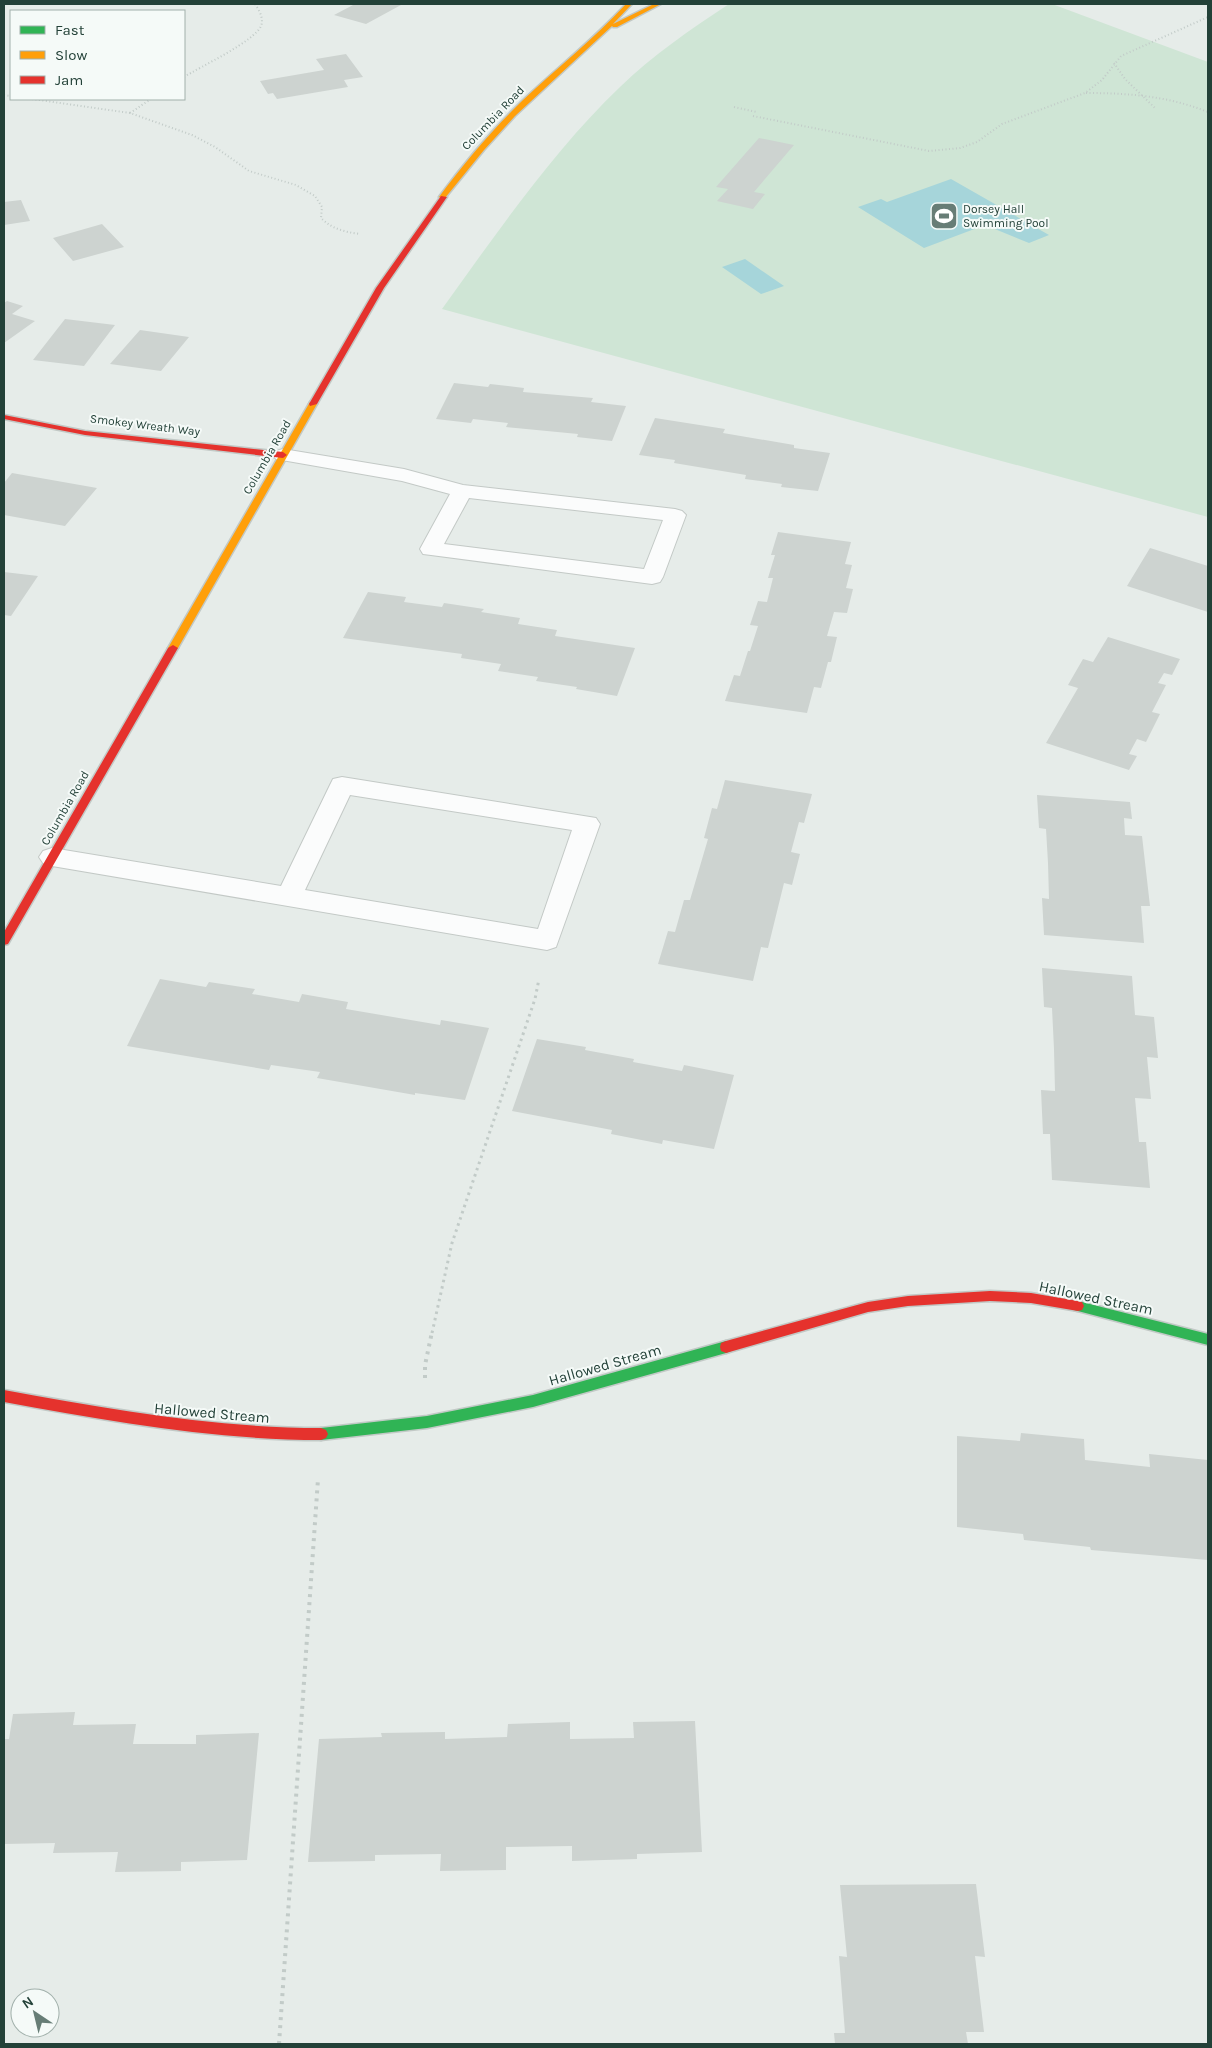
<svg xmlns="http://www.w3.org/2000/svg" width="1212" height="2048" font-family="Karla,sans-serif">
<rect width="100%" height="100%" fill="#e6ece9"/>
<path fill="#cfe5d5" d="M729 4H1052L1208 62V517L442 309C496 234 553 151 620 87 653 55 691 29 729 4Z"/>
<path fill="#a6d5da" d="M951 179 1049 235 1029 243 985 225 924 248 858 207 881 199 887 202Z
M745 259 784 286 761 294 722 267Z"/>
<path fill="#cdd3d0" d="M355 4H395L401 5 366 24 334 15Z
M346 54 363 77 344 80 348 87 277 99 273 93 268 94 260 81 324 70 316 59Z
M759 138 794 145 754 192 765 194 753 209 717 201 728 189 716 187Z
M21 200 30 221 4 225V202Z
M102 224 124 247 73 261 53 238Z
M7 301 23 306 12 314 35 321 4 343V303Z
M65 319 115 325 84 366 33 360Z
M140 330 189 337 161 371 110 364Z
M454 383 488 387 490 384 524 388 523 392 593 398 591 402 626 406 612 441 577 437 578 434 506 427 508 423 473 419 471 423 436 419Z
M655 418 725 429 723 433 794 445V448L830 453 818 491 781 487 782 484 745 479 746 475 674 463 675 460 639 455Z
M12 473 97 488 65 526 4 515V483Z
M778 532 851 542 845 564 852 565 846 588 853 589 847 613 834 612 827 636 837 637 831 662H828L821 688 814 687 807 713 725 701 734 675 740 676 748 651H750L758 626 750 625 758 601 767 602 773 578H768L775 555H771Z
M1150 548 1208 566V612L1127 586Z
M4 572 38 576 11 616 4 615Z
M368 592 406 597 404 602 442 607 444 603 484 609 481 612 520 618 518 624 557 630 555 636 635 648 617 696 576 689 577 687 536 681 538 677 498 671 501 664 461 658 462 654 343 638Z
M1108 637 1180 659 1172 675 1164 673 1158 683 1166 685 1152 712 1160 714 1146 742 1137 739 1129 754 1137 756 1129 770 1046 743 1078 688 1068 685 1083 659 1093 662Z
M725 780 812 794 804 823 799 822 791 852 800 854 792 885 784 883 768 948 761 947 753 981 658 964 668 931 675 932 684 900H690L708 839 704 838 712 808 717 809Z
M1037 795 1130 802 1132 819 1124 818 1125 835 1142 836 1150 906H1141L1144 943 1044 935 1042 898 1049 899 1048 863 1046 829 1039 828Z
M1042 968 1132 976 1135 1015 1154 1017 1158 1058 1147 1057 1151 1099 1135 1098 1139 1142H1146L1150 1188 1052 1180 1050 1134H1043L1041 1090 1055 1091 1054 1049 1052 1008 1044 1007Z
M160 979 206 987 209 982 255 989 252 994 299 1002 302 994 348 1002 346 1009 440 1025 441 1020 489 1028 465 1100 415 1093V1095L317 1078 320 1072 271 1065 269 1070 127 1046Z
M537 1039 586 1047 585 1050 634 1059 633 1062 682 1071 684 1065 734 1075 714 1149 663 1140 662 1144 611 1134 612 1130 512 1111Z
M1021 1433 1084 1439 1085 1460 1150 1467 1149 1454 1208 1460V1560L1091 1550 1090 1547 1024 1540 1023 1534 957 1527V1436L1020 1441Z
M75 1712 73 1725 136 1724 133 1744H196V1735L259 1733 247 1860 181 1862V1871L115 1872 118 1852 53 1853 55 1843 4 1844V1739H9L13 1714Z
M695 1721 702 1852 637 1854V1859L572 1861V1846L506 1847V1870L440 1871 441 1854 375 1855V1861L308 1862 319 1739 382 1737 381 1733 445 1732V1739L507 1737 508 1724 570 1722V1739L634 1738 633 1722Z
M976 1884 985 1957 975 1956 984 2032H966L968 2044H835L834 2033H845L839 1956 847 1957 840 1885Z"/>
<g fill="none" stroke-linecap="round" stroke-linejoin="round">
<g stroke="#c3c9c6" stroke-width="2">
<path id="lane" d="M283 449 404 469 463 485 675 509 682 511 686 515 663 577 660 582 652 584 431 555 423 554 420 549 450 494 402 481 276 459 273 455 276 451ZM469 498 663 520 644 569 444 544Z
M342 777 596 818 600 824 556 947 547 950 52 866 43 863 39 857 43 851 52 848 281 886 330 785 333 779ZM350 795 572 830 538 929 305 890Z"/>
</g>
<g stroke="#c2c9c6" stroke-width="3">
<path id="fast" d="M1078 1301 1208 1334V1345L1074 1310 1072 1306 1074 1302Z
M726 1341 731 1343 732 1347 731 1351 726 1353 533 1407 427 1428 321 1440 316 1438 314 1434 316 1430 321 1428 427 1416 533 1395Z"/>
</g>
<g stroke="#c2c9c6" stroke-width="3">
<path id="slow" d="M626 4H632L613 24 654 4H661L617 27H613L612 26 515 116 484 150 445 198H441L439 197C464 163 492 130 522 101 557 68 594 39 626 4Z
M310 402 317 404 178 648 173 651 170 650 168 648Z"/>
</g>
<g stroke="#c2c9c6" stroke-width="3">
<path id="jam" d="M441 196 447 197 384 288 317 404 310 406 309 404 376 288Z
M4 415 85 431 283 452 287 455 283 458 85 435 4 419Z
M173 645 178 648 8 944 4 945V932L168 648Z
M990 1291 1031 1293 1078 1301 1082 1302 1084 1306 1082 1310 1078 1311 1031 1303 990 1301 908 1306 868 1312 726 1353 721 1351 720 1347 721 1343 726 1341 868 1302 908 1296Z
M4 1390C109 1409 214 1428 321 1428L326 1430 328 1434 326 1438 321 1440C213 1440 109 1421 4 1402Z"/>
</g>
<path stroke="#c2cbc8" stroke-width="2" stroke-dasharray="1 2.5" stroke-linecap="butt" d="M1114 63 1125 79 1155 108
M184 77C200 67 255 41 261 26 264 18 259 10 255 4
M1086 93C1128 93 1168 96 1208 112
M4 95 11 96
M32 99 130 113 192 135 215 147 249 171 296 185 315 196 322 207 321 218C332 229 345 232 360 234
M734 107 757 112
M130 113 151 99
M753 116 929 151 960 148 977 142 1002 124 1085 93 1102 80 1121 56 1208 17"/>
<path stroke="#c2cbc8" stroke-width="3" stroke-dasharray="2.5 4" stroke-linecap="butt" d="M432 1333 452 1243 535 999 539 979"/>
<path stroke="#c2cbc8" stroke-width="4" stroke-dasharray="3 5" stroke-linecap="butt" d="M425 1378V1365L432 1332
M279 2044 318 1479"/>
<use href="#lane" fill="#fbfcfc" fill-rule="evenodd"/>
<use href="#fast" fill="#30b455" fill-rule="evenodd"/>
<use href="#slow" fill="#ff9f0a" fill-rule="evenodd"/>
<use href="#jam" fill="#e5322d" fill-rule="evenodd"/>
</g>
<defs>
<g id="stadium-square" transform="scale(1.4375)"><rect x="-9" y="-9" width="18" height="18" rx="4" fill="#677d76" stroke="#f5faf8"/><path d="M0-5a6.5 5 0 1 0 0 10a6.5 5 0 1 0 0-10ZM-3.5-1.8h7v3.6h-7Z" fill="#fff"/></g>
</defs>
<g fill-rule="evenodd">
<use href="#stadium-square" x="944" y="216"/>
</g>
<g text-anchor="middle" stroke-width="4" stroke-linejoin="round" paint-order="stroke">
<g font-size="12" fill="#234138" stroke="#f5faf8">
<text transform="translate(493 118) rotate(-46)" y="4">Columbia Road</text>
<text transform="translate(145 425) rotate(7)" y="4">Smokey Wreath Way</text>
<text transform="translate(267 457) rotate(-60)" y="4">Columbia Road</text>
<text transform="translate(65 808) rotate(-60)" y="4">Columbia Road</text>
</g>
<g font-size="12" fill="#234138" stroke="#f5faf8" text-anchor="start">
<text x="963" y="213">Dorsey Hall<tspan x="963" dy="14">Swimming Pool</tspan></text>
</g>
<g font-size="15" fill="#234138" stroke="#f5faf8">
<text transform="translate(1096 1298) rotate(12)" y="5">Hallowed Stream</text>
<text transform="translate(605 1365) rotate(-16)" y="5">Hallowed Stream</text>
<text transform="translate(212 1413) rotate(5)" y="5">Hallowed Stream</text>
</g>
</g>
<rect width="1212" height="2048" fill="none" stroke="#234138" stroke-width="10"/>
<rect x="10" y="10" width="175" height="90" fill="#f5faf8" stroke="#a1b0ab"/>
<rect x="20" y="26" width="25" height="8" fill="#30b455" stroke="#a1b0ab"/>
<text x="55" y="35" font-size="15" fill="#234138">Fast</text>
<rect x="20" y="51" width="25" height="8" fill="#ff9f0a" stroke="#a1b0ab"/>
<text x="55" y="60" font-size="15" fill="#234138">Slow</text>
<rect x="20" y="76" width="25" height="8" fill="#e5322d" stroke="#a1b0ab"/>
<text x="55" y="85" font-size="15" fill="#234138">Jam</text>
<g transform="translate(35 2013) rotate(325)"><circle r="24" fill="#f5faf8" stroke="#a1b0ab"/>
<path d="M0-4L9 19L0 12L-9 19Z" fill="#677d76"/>
<text y="-8" font-size="14" font-weight="bold" text-anchor="middle" fill="#234138">N</text>
</g>
</svg>
